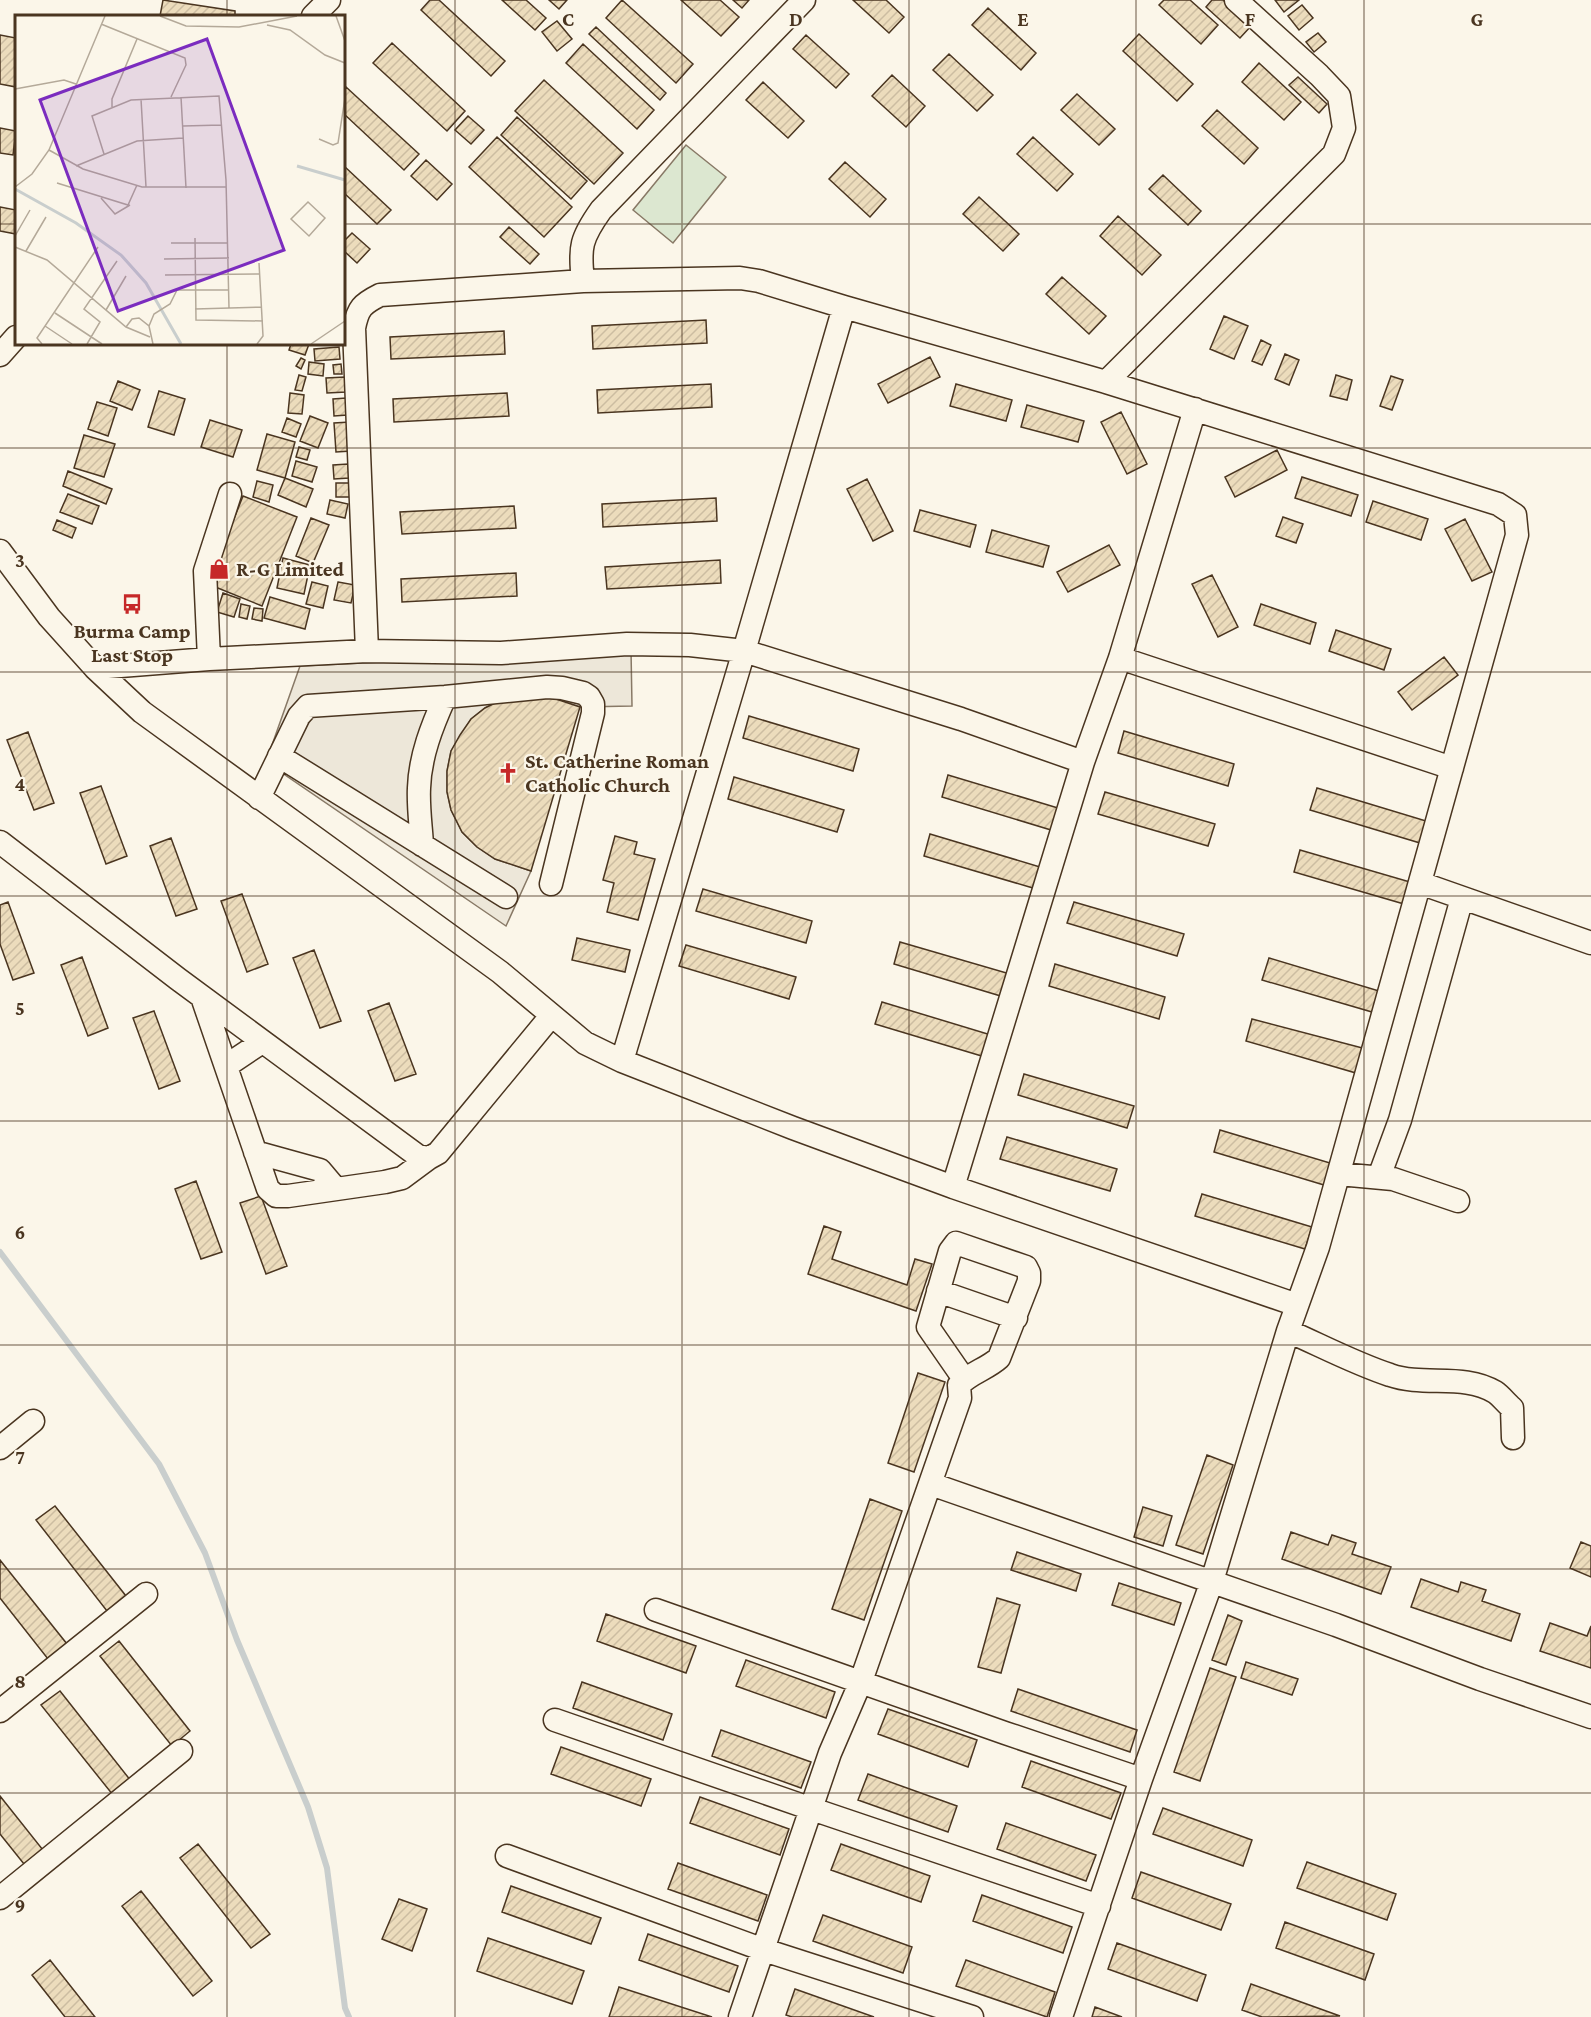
<svg xmlns="http://www.w3.org/2000/svg" width="1591" height="2017" font-family="'Crimson Pro',serif">
<defs>
<pattern id="building-hatch" width="6" height="6" patternUnits="userSpaceOnUse" patternTransform="scale(1.5)"><rect width="6" height="6" fill="#ecdcbc"/><path d="M-1 1l2-2M0 6l6-6M5 7l2-2" fill="none" stroke="#ccbda1"/></pattern>
</defs>
<rect width="100%" height="100%" fill="#fbf6e9"/>
<path fill="#dce7d0" stroke="#887966" stroke-width="1.5" d="M686 145 726 177 673 243 633 210Z"/>
<path fill="#ede7d9" stroke="#887966" stroke-width="1.5" d="M631 650 632 706 580 707 553 698 499 701 485 708 471 719 451 751 447 771V792L451 810 462 832 477 847 495 859 531 871 506 926 266 762 300 666Z"/>
<g fill="none" stroke-linecap="round" stroke-linejoin="round">
<path stroke="#c9cecd" stroke-width="6" d="M0 1252 159 1464 205 1553 237 1640 308 1807 327 1868 345 2008 349 2017"/>
</g>
<path fill="url(#building-hatch)" stroke="#4a3520" stroke-width="1.5" d="M163 0 235 11V16H160Z
M430 0H439L505 61 491 76 421 10Z
M502 0H526L546 18 535 30Z
M549 0H567L559 9Z
M622 0 693 64 676 83 606 18Z
M681 0H720L739 17 721 36Z
M733 0H749L742 8Z
M853 0H886L904 17 889 33Z
M1164 0H1190L1218 25 1201 44 1159 5Z
M1212 0H1223L1251 26 1240 38 1206 7Z
M1275 0H1299L1284 12Z
M1302 5 1313 18 1299 30 1288 16Z
M988 8 1036 53 1021 70 972 25Z
M557 21 572 39 557 51 542 32Z
M596 27 666 93 660 100 589 34Z
M1318 33 1326 42 1314 52 1306 42Z
M1139 34 1193 84 1177 101 1123 51Z
M0 35 16 38V87L0 84Z
M806 35 849 74 836 88 793 49Z
M392 43 465 111 447 131 373 63Z
M583 44 654 110 637 129 566 63Z
M949 54 993 95 977 111 933 70Z
M1259 63 1301 102 1284 120 1242 82Z
M892 75 925 106 906 127 872 96Z
M1298 77 1327 104 1319 113 1289 85Z
M544 80 623 153 594 184 515 111Z
M763 82 804 121 788 138 746 100Z
M346 87 419 154 404 170 344 114V91Z
M1077 94 1115 129 1099 145 1061 110Z
M1217 110 1258 148 1244 164 1202 126Z
M468 116 484 130 471 144 455 130Z
M517 117 587 181 571 199 501 135Z
M0 128 16 131 13 155 0 153Z
M497 137 572 207 544 237 469 167Z
M1033 137 1073 174 1057 191 1017 154Z
M426 160 452 184 437 200 411 176Z
M845 162 886 199 870 217 829 179Z
M344 166 391 210 377 224 344 193Z
M1163 175 1201 211 1188 225 1149 189Z
M979 197 1019 234 1003 251 963 214Z
M0 207 16 210V234L0 231Z
M1118 216 1161 255 1142 275 1100 236Z
M509 227 539 254 530 264 500 237Z
M352 233 370 249 357 263 344 251V241Z
M1062 277 1106 316 1089 334 1046 294Z
M1224 316 1248 326 1234 359 1210 349Z
M706 320 707 343 593 349 592 326Z
M504 331 505 354 391 359 390 337Z
M1261 340 1271 345 1262 365 1252 361Z
M291 344H309L305 355 289 350Z
M339 347 340 359 315 361 314 349Z
M1285 354 1299 360 1289 385 1275 379Z
M930 357 940 377 888 403 878 384Z
M301 358 305 360 301 369 296 366Z
M309 362 324 364 323 376 308 374Z
M341 364 342 374H334L333 365Z
M299 375 306 377 302 391 295 390Z
M1336 375 1352 380 1347 400 1330 396Z
M1391 376 1403 380 1392 410 1380 406Z
M345 377 346 392 327 393 326 378Z
M118 381 140 390 132 410 110 401Z
M711 384 712 407 598 413 597 390Z
M956 384 1012 400 1006 421 950 406Z
M159 391 185 399 174 435 148 427Z
M290 393 304 395 302 414 288 413Z
M507 393 509 416 394 422 393 399Z
M346 398 347 415 334 416 333 399Z
M97 402 117 408 108 436 88 429Z
M1027 405 1084 421 1078 442 1021 427Z
M1121 412 1147 464 1127 474 1101 422Z
M310 416 328 423 318 448 300 441Z
M287 418 301 424 296 437 282 432Z
M210 420 242 430 233 457 201 447Z
M350 422 351 451 336 452 334 423Z
M267 434 295 442 285 478 257 470Z
M84 435 115 444 104 477 74 468Z
M299 447 310 450 307 460 296 457Z
M1277 450 1287 470 1235 497 1225 477Z
M296 461 317 467 312 482 292 476Z
M348 464 349 478 334 479 333 465Z
M68 471 112 489 106 504 63 486Z
M1302 477 1358 495 1351 516 1295 498Z
M285 478 313 489 306 507 278 495Z
M867 479 893 531 873 541 847 489Z
M257 481 273 485 269 502 253 497Z
M336 483H351V497H336Z
M68 494 99 506 92 524 60 512Z
M243 496 297 517 262 606 208 584Z
M716 498 717 521 603 527 602 504Z
M330 500 348 504 345 518 327 514Z
M1373 501 1428 519 1421 540 1366 522Z
M514 506 516 528 402 534 400 512Z
M920 510 976 525 970 547 914 531Z
M1283 517 1303 524 1296 543 1276 536Z
M311 518 329 525 313 563 296 556Z
M1465 519 1492 572 1472 581 1445 529Z
M57 520 76 528 72 538 53 530Z
M992 530 1049 546 1043 567 986 552Z
M1109 545 1120 565 1068 592 1057 572Z
M283 558 310 565 304 594 277 588Z
M720 560 721 583 607 589 605 567Z
M516 573 517 596 402 602 401 579Z
M1212 575 1238 627 1218 637 1192 584Z
M312 582 328 586 323 608 306 604Z
M338 582 355 585 351 603 334 600Z
M223 593 240 599 234 617 217 612Z
M270 597 310 609 305 629 264 618Z
M241 604 250 606 247 619 239 617Z
M1261 604 1316 623 1310 644 1254 625Z
M254 608 263 609 262 621 252 619Z
M1336 630 1391 649 1384 670 1329 651Z
M1444 657 1458 675 1412 710 1398 692Z
M553 698 580 707 531 871 495 859 477 847 462 832 451 810 447 792V771L451 751 460 735 471 719 485 708 499 701Z
M749 716 859 749 853 771 743 738Z
M1124 731 1234 764 1228 786 1118 753Z
M28 732 54 803 34 810 7 740Z
M948 775 1058 808 1051 830 942 797Z
M734 777 844 810 837 832 728 799Z
M101 786 127 856 106 864 80 793Z
M1317 788 1426 821 1420 843 1310 810Z
M1105 792 1215 824 1208 846 1098 814Z
M930 834 1040 867 1033 888 924 856Z
M615 836 637 842 634 854 655 859 638 920 607 912 614 883 603 880Z
M171 838 197 909 176 916 150 846Z
M1300 850 1410 882 1404 904 1294 872Z
M703 889 812 921 806 943 696 911Z
M242 894 268 964 247 972 221 901Z
M8 902 34 973 13 980 0 944V905Z
M1074 902 1184 934 1177 956 1067 923Z
M577 938 630 950 625 972 572 960Z
M900 942 1010 974 1004 997 894 964Z
M686 945 796 977 789 999 679 966Z
M314 950 341 1021 320 1028 293 958Z
M82 957 108 1028 88 1036 61 965Z
M1269 958 1379 991 1372 1012 1262 980Z
M1055 964 1165 997 1159 1019 1049 986Z
M882 1002 991 1035 985 1057 875 1024Z
M389 1003 416 1074 395 1081 368 1011Z
M154 1011 180 1081 159 1089 133 1018Z
M1252 1019 1370 1050 1356 1073 1246 1041Z
M1024 1074 1134 1106 1127 1128 1018 1095Z
M1220 1130 1330 1163 1324 1185 1214 1152Z
M1007 1137 1117 1169 1110 1191 1000 1159Z
M196 1181 222 1252 201 1259 175 1189Z
M1202 1194 1312 1227 1305 1249 1195 1216Z
M261 1196 287 1266 266 1274 240 1203Z
M824 1226 841 1232 832 1259 907 1285 915 1259 932 1264 916 1311 808 1274Z
M918 1373 945 1382 914 1472 888 1463Z
M1207 1455 1233 1465 1203 1554 1176 1545Z
M870 1499 902 1511 864 1620 832 1609Z
M55 1506 126 1596 107 1611 36 1520Z
M1143 1507 1172 1516 1163 1546 1134 1537Z
M1291 1532 1328 1545 1332 1535 1356 1543 1352 1554 1391 1567 1381 1594 1282 1559Z
M1581 1542 1591 1546V1577L1570 1568Z
M1017 1552 1081 1574 1076 1591 1011 1570Z
M0 1560 67 1644 48 1659 0 1598Z
M1421 1579 1458 1592 1461 1582 1486 1590 1482 1601 1520 1614 1511 1641 1411 1607Z
M1119 1583 1181 1603 1174 1625 1112 1605Z
M997 1598 1020 1605 1001 1673 978 1667Z
M606 1614 696 1646 686 1673 597 1641Z
M1228 1615 1242 1621 1226 1665 1212 1660Z
M1550 1623 1587 1636 1591 1626V1668L1540 1651Z
M119 1641 190 1731 172 1746 100 1656Z
M746 1660 835 1692 826 1718 736 1686Z
M1246 1662 1298 1679 1292 1695 1241 1678Z
M1210 1668 1236 1677 1200 1781 1174 1772Z
M582 1682 672 1714 663 1740 573 1708Z
M1018 1689 1137 1730 1130 1752 1011 1711Z
M60 1691 131 1781 113 1795 41 1705Z
M888 1709 977 1740 968 1767 878 1734Z
M721 1730 811 1762 801 1788 712 1756Z
M561 1747 651 1779 641 1806 551 1774Z
M1031 1761 1121 1793 1111 1819 1022 1787Z
M868 1774 957 1806 948 1832 858 1800Z
M0 1796 43 1850 24 1864 0 1834Z
M700 1797 789 1829 780 1855 690 1823Z
M1163 1808 1252 1840 1243 1866 1153 1834Z
M1006 1823 1096 1855 1086 1881 997 1849Z
M198 1844 270 1934 251 1948 180 1858Z
M841 1844 930 1876 921 1902 831 1870Z
M1307 1862 1396 1894 1387 1920 1297 1888Z
M678 1863 767 1895 758 1921 668 1889Z
M1141 1872 1231 1904 1221 1930 1132 1898Z
M511 1886 601 1918 591 1944 502 1912Z
M141 1891 212 1981 193 1996 122 1906Z
M982 1895 1072 1927 1063 1953 973 1921Z
M399 1899 427 1909 412 1951 382 1939Z
M823 1915 912 1947 903 1973 813 1941Z
M1285 1922 1374 1954 1365 1980 1276 1948Z
M648 1934 738 1966 729 1992 639 1960Z
M488 1938 584 1971 572 2004 477 1971Z
M1117 1943 1206 1975 1197 2001 1108 1969Z
M50 1960 95 2017H65L32 1975Z
M966 1960 1055 1992 1047 2017 956 1986Z
M1251 1984 1340 2016 1262 2017 1242 2010Z
M619 1987 712 2017H609Z
M795 1989 874 2017H792L786 2015Z
M1095 2007 1122 2017H1092Z"/>
<g fill="none" stroke-linecap="round" stroke-linejoin="round">
<g stroke="#4a3520" stroke-width="25">
<path id="minor" d="M313 16 329 0
M583 281C579 247 581 238 601 210L804 0
M0 355 16 337
M1106 382 1334 154 1344 128 1339 96 1319 75 1236 0
M0 551 49 617 95 668 142 712 500 972 585 1043 622 1061 793 1128 953 1187 1297 1305
M367 651 354 328C358 308 362 304 380 295L583 281 740 278 759 281 844 307 1106 382 1498 504 1515 515 1517 535 1318 1247 1288 1331 1212 1581 1141 1779 1061 2017
M1120 658 1452 768
M209 659 205 571 230 494
M95 668 209 659 367 651 501 653 627 644 690 645 744 651 961 719 1083 762
M279 756 506 897
M259 798 299 716 308 706 445 697 547 687 562 688 583 693 589 697 593 704V713L551 884
M0 842 178 979 418 1156 429 1158 438 1153 551 1016
M422 845C421 827 418 807 419 788 420 756 432 726 445 697
M1420 883 1591 943
M202 997 268 1189 276 1196H288L385 1182 402 1178 429 1158
M622 1061 744 651 844 307
M226 1066 262 1042
M255 1152 320 1170 336 1189
M1339 1174 1393 1179 1458 1201
M1379 1177 1400 1120 1462 898
M953 1187 1083 762 1120 658 1195 409
M938 1291 1016 1318
M1288 1331C1322 1346 1356 1364 1390 1375 1424 1387 1464 1373 1495 1392 1501 1396 1506 1403 1512 1408L1513 1438
M0 1448 33 1421
M931 1484 1336 1625 1480 1679 1591 1717
M656 1610 1005 1733 1141 1779
M0 1711 146 1594
M555 1720 812 1809 1099 1906
M507 1856 764 1950 972 2017
M0 1898 181 1751
M740 2017 830 1753 861 1681 960 1398 959 1385C970 1373 987 1369 999 1358L1029 1281V1273L1026 1267 956 1243 950 1251 928 1327 964 1379"/>
</g>
<use href="#minor" stroke="#fbf6e9" stroke-width="22"/>
</g>
<path fill="none" stroke="#4a3520" stroke-width="1.5" stroke-opacity="0.55" d="M227 0V16M455 0V2017M682 0V2017M909 0V2017M1136 0V2017M1364 0V2017M0 224H16M344 224H1591M227 344V2017M0 448H1591M0 672H1591M0 896H1591M0 1121H1591M0 1345H1591M0 1569H1591M0 1793H1591"/>
<defs>
<g id="shop-bare" transform="scale(1.62)"><path d="M-5-2.5h2.3a2.7 3.5 0 0 1 5.4 0H5L5.5 6h-11ZM-1.5-2.5h3a1.5 2.3 0 0 0-3 0Z" fill="#c62828" stroke="#fbf6e9" stroke-width="2.5" paint-order="stroke"/></g>
<g id="bus-bare" transform="scale(1.62)"><path d="M-5-6H5V4H4V6H2V4H-2V6H-4V4H-5ZM-3.5-4V0h7V-4ZM-3.5 1.2v1.5H-2V1.2ZM2 1.2v1.5H3.5V1.2Z" fill="#c62828" stroke="#fbf6e9" stroke-width="2.5" paint-order="stroke"/></g>
<g id="church-bare" transform="scale(1.62)"><path d="M-1.2-6h2.4v3.5h3.3v2.4h-3.3V6h-2.4V-.1h-3.3v-2.4h3.3Z" fill="#c62828" stroke="#fbf6e9" stroke-width="2.5" paint-order="stroke"/></g>
</defs>
<g fill-rule="evenodd">
<use href="#shop-bare" x="219" y="569"/>
<use href="#bus-bare" x="132" y="604"/>
<use href="#church-bare" x="508" y="773"/>
</g>
<g text-anchor="middle" stroke-width="4.5" stroke-linejoin="round" paint-order="stroke">
<g font-size="21" font-weight="bold" fill="#4a3520" stroke="#fbf6e9" text-anchor="start">
<text x="236" y="576">R-G Limited</text>
<text x="132" y="638" text-anchor="middle">Burma Camp<tspan x="132" dy="24">Last Stop</tspan></text>
<text x="525" y="768">St. Catherine Roman<tspan x="525" dy="24">Catholic Church</tspan></text>
</g>
</g>
<g transform="translate(15 15)">
<rect width="330" height="330" fill="#fbf6e9"/>
<path fill="none" stroke="#c9cecd" stroke-width="3" d="M282 151 330 165M0 174 61 208 106 240 131 268 166 329"/>
<path fill="none" stroke="#b4a999" stroke-width="1.5" d="M145 1 171 11 224 12 282 1M321 1 330 26M86 9 170 43 171 50 156 82M252 10 275 15 310 40 330 48M0 74 49 65 61 69M166 82 171 173M126 84 131 172M97 92V84L122 24M168 111 207 110M304 124 318 130 323 128 330 83M34 135 68 154 127 172H211M89 139 77 101 116 85 204 81 211 165 214 293M61 151 122 126 168 123M42 168 113 190 122 170M0 172 17 159 34 135 90 1M86 183 100 199 115 190M293 187 310 203 294 221 276 204ZM0 221 15 195M180 223 181 305 248 306M156 228H213M0 232 32 245 111 312 135 322M11 236 31 202M149 244 214 243M150 260 244 259M180 294 247 292M91 295 111 261M40 298 87 329M30 311 57 329M134 311 139 299 155 289 162 275H214M111 312 117 304 124 303 134 311 138 329M27 329 22 323 83 232M72 329 85 307 69 294 102 246M242 329 248 321 244 248M296 329 330 306"/>
<path fill="#7b2cbf" fill-opacity="0.15" stroke="#7b2cbf" stroke-width="3" d="M192 24 269 235 103 296 25 85Z"/>
<rect width="330" height="330" fill="none" stroke="#4a3520" stroke-width="3"/>
</g>
<g font-size="20" text-anchor="middle" font-weight="bold" fill="#4a3520" stroke="#fbf6e9" stroke-width="4.5" stroke-linejoin="round" paint-order="stroke">
<text x="568" y="26">C</text>
<text x="796" y="26">D</text>
<text x="1023" y="26">E</text>
<text x="1250" y="26">F</text>
<text x="1477" y="26">G</text>
<text x="20" y="567">3</text>
<text x="20" y="791">4</text>
<text x="20" y="1015">5</text>
<text x="20" y="1239">6</text>
<text x="20" y="1464">7</text>
<text x="20" y="1688">8</text>
<text x="20" y="1912">9</text>
</g>
</svg>
